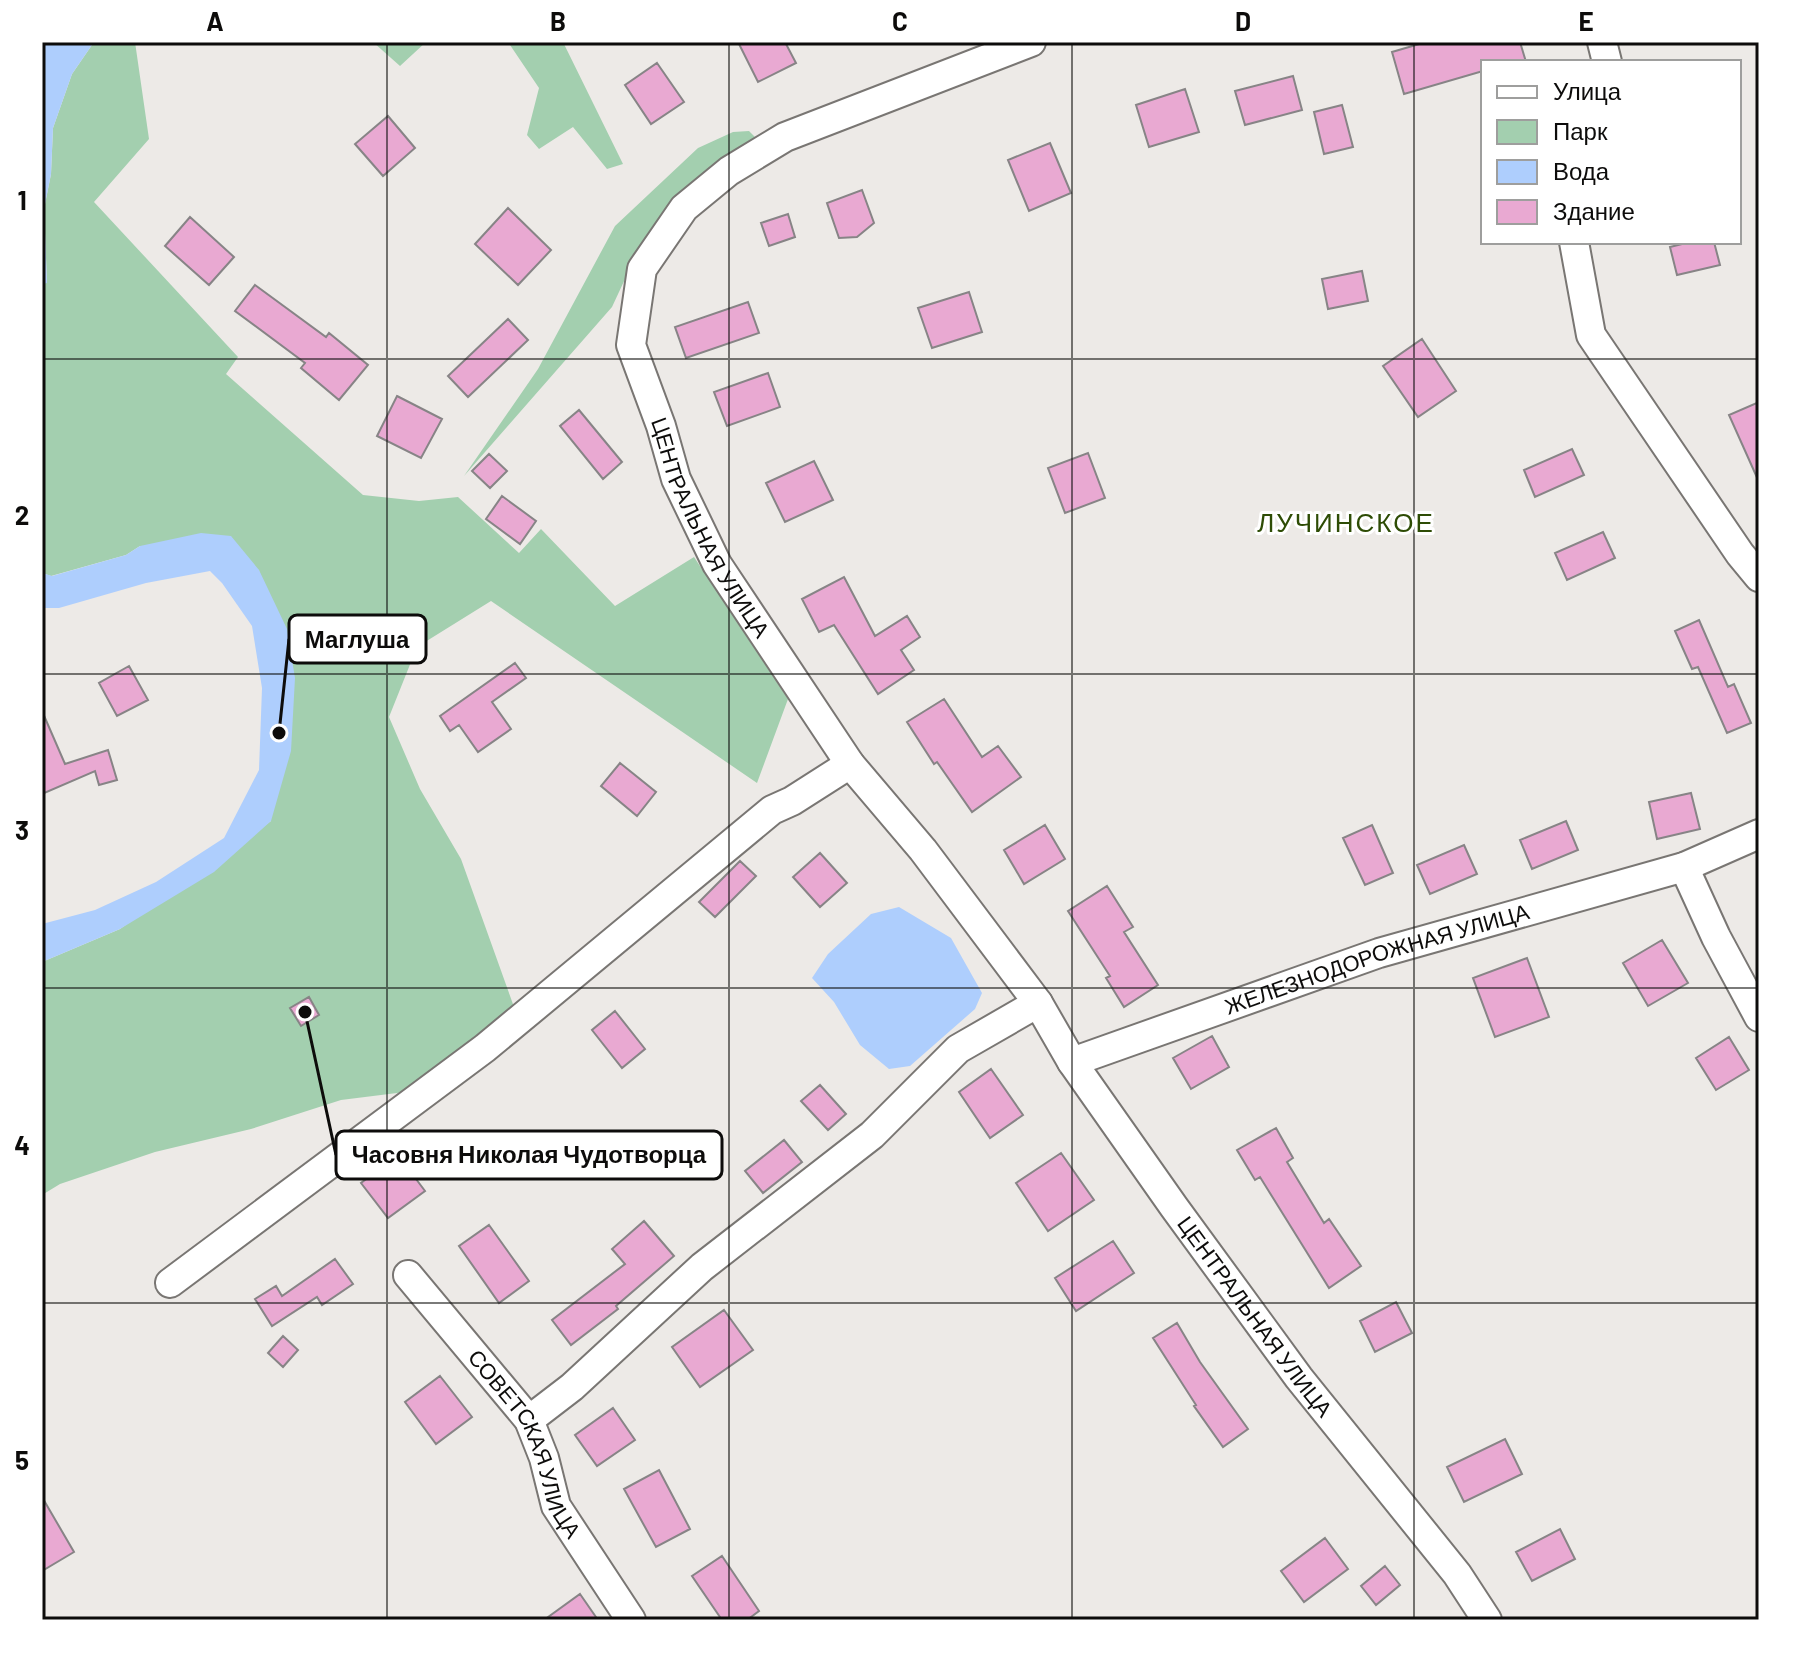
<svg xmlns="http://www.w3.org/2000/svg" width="1801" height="1662" font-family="Barlow,sans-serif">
<rect width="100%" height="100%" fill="#edeae7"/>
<path fill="#a3cfaf" d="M94 42H135L149 139 94 202 238 357 226 374 363 495 419 501 458 497 519 553 541 529 615 606 694 557 788 699 757 783 491 601 417 647 389 717 420 789 461 859 519 1021 429 1089 341 1100 251 1129 155 1152 60 1184 42 1195V962L120 929 271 821 259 570 140 546 126 555 51 576 42 573V284L47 282 44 209 51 174 53 128 72 74Z
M373 42H426L400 66Z
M508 42H563L623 164 607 169 573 127 539 149 527 135 539 88Z
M749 131 755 137 756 145 632 264 612 307 464 476 538 369 615 226 698 148 733 132Z"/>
<path fill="#aecefd" d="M42 42H94L72 74 53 128 51 174 44 209 47 283 42 284Z
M201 533 231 536 259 570 287 629 295 678 291 751 271 821 214 872 120 929 42 962V924L95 910 156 882 224 838 259 770 262 688 252 626 222 583 210 571 146 583 59 608H42V573L52 576 126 555 140 546Z
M899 907 951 938 982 993 975 1009 910 1066 889 1069 860 1045 834 1002 812 978 828 954 871 914Z"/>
<path fill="#e9a9d2" stroke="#878486" stroke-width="2" d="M738 42H785L796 63 758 82Z
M1426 42H1520L1526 62H1483V71L1404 94 1392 52Z
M657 63 684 102 651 124 625 85Z
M1293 76 1302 110 1245 125 1235 91Z
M1185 89 1199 132 1149 147 1136 105Z
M1342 105 1353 147 1324 154 1314 112Z
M388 116 415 148 383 176 355 144Z
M1050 143 1071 193 1029 211 1008 160Z
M862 190 874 223 857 237 839 238 827 203Z
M508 208 551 250 518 285 475 244Z
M788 214 795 237 769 246 761 223Z
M190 217 234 257 209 285 165 246Z
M1690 242H1714L1720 265 1677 275 1670 247Z
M1362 271 1368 301 1328 309 1322 279Z
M255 285 326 337 329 333 368 365 339 400 301 368 305 363 235 311Z
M969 292 982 332 932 348 918 308Z
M748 302 759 333 686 358 675 327Z
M508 319 528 340 468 397 448 376Z
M1422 339 1456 391 1418 417 1383 366Z
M768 373 780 407 727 426 714 392Z
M397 396 442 419 421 458 377 436Z
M1759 402V482L1729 415Z
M579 410 622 462 603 479 560 426Z
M1572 449 1584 475 1535 497 1524 470Z
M1088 453 1105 498 1065 513 1048 468Z
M489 454 507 471 490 488 472 471Z
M814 461 833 500 785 522 766 483Z
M502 496 536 521 520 544 486 519Z
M1603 532 1615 558 1567 580 1555 553Z
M844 577 875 636 907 616 920 637 901 650 914 670 878 694 834 625 819 632 802 599Z
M1699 620 1728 687 1734 684 1751 723 1727 733 1698 667 1692 669 1675 631Z
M515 663 526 678 492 702 511 729 478 752 459 725 450 731 440 716Z
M129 666 148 700 117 716 99 683Z
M944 699 982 757 998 746 1021 777 972 812 937 762 934 764 907 722Z
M42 711 65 764 108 750 117 780 99 785 95 771 42 794Z
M620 763 656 792 637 816 601 786Z
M1691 793 1700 829 1657 839 1649 802Z
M1566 821 1578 850 1532 869 1520 840Z
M1045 825 1065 859 1024 884 1004 850Z
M1372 825 1393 873 1365 885 1343 838Z
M1464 845 1477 874 1430 894 1417 865Z
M820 853 847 883 820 907 793 877Z
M740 861 756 876 715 917 699 902Z
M1107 886 1133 927 1124 932 1158 985 1124 1007 1106 978 1110 976 1068 911Z
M1662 940 1688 983 1648 1006 1623 963Z
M1527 958 1549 1017 1495 1037 1473 978Z
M309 997 319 1015 301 1026 290 1008Z
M615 1011 645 1049 622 1068 592 1030Z
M1212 1036 1229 1067 1191 1089 1173 1058Z
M1729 1037 1749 1070 1716 1090 1696 1058Z
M991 1069 1023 1115 990 1138 959 1092Z
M820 1085 846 1114 828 1130 801 1101Z
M1276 1128 1293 1158 1287 1162 1324 1223 1329 1219 1361 1266 1329 1288 1260 1177 1255 1180 1237 1150Z
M784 1140 802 1162 763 1193 745 1171Z
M1061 1153 1094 1200 1048 1231 1016 1183Z
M398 1155 425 1191 388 1218 361 1183Z
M644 1221 674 1256 616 1306 618 1309 571 1345 552 1320 625 1264 612 1249Z
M489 1225 529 1281 499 1303 459 1246Z
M1113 1241 1134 1273 1076 1311 1055 1278Z
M335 1259 353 1284 322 1305 317 1297 272 1326 255 1299 276 1286 282 1296Z
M1396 1302 1412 1333 1375 1352 1360 1321Z
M724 1310 753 1350 700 1387 672 1347Z
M1177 1323 1200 1362 1248 1429 1223 1447 1194 1406 1196 1405 1153 1338Z
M283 1336 298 1350 283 1367 268 1353Z
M440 1376 472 1417 436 1444 405 1402Z
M613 1408 635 1440 597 1466 575 1435Z
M1505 1439 1522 1474 1464 1502 1447 1467Z
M659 1470 690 1529 656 1547 624 1489Z
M42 1497 74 1552 42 1571Z
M1560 1529 1575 1559 1532 1581 1516 1552Z
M1325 1538 1348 1569 1304 1602 1281 1571Z
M722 1556 759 1611 747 1620H722L692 1576Z
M1385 1566 1400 1585 1376 1605 1361 1586Z
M580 1594 598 1620H544Z"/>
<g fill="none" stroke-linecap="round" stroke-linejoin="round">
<g stroke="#797673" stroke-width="32">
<g id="street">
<path id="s1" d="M1031 42 785 137 729 171 684 208 642 269 631 345 661 426 676 479 717 564 850 764 923 850 1038 1003 1072 1062 1174 1207 1299 1378 1457 1574 1487 1620"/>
<path d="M1602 42 1607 62"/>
<path d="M1574 242 1591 335 1740 554 1759 577"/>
<path d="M1684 867 1716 937 1759 1017"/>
<path id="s2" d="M1072 1062 1379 953 1684 867 1759 834"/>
<path id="s3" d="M408 1275 529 1420 544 1458 556 1506 631 1620"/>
<path d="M170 1283 485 1048 772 810 792 801 850 764"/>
<path d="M529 1420 572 1387 702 1267 872 1135 958 1049 1038 1003"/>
</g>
</g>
<use href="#street" stroke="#fff" stroke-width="28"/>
</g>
<path fill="none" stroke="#0d0c0b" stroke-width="2" stroke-opacity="0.55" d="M387 42V1620M729 42V1620M1072 42V1620M1414 42V1620M42 359H1759M42 674H1759M42 988H1759M42 1303H1759"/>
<g text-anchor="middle" stroke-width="6" stroke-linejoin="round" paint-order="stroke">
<g font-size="22" fill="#0d0c0b" stroke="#fff">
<text dy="8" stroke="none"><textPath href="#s1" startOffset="738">ЦЕНТРАЛЬНАЯ УЛИЦА</textPath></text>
<text dy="8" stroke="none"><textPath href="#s2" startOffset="322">ЖЕЛЕЗНОДОРОЖНАЯ УЛИЦА</textPath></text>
<text dy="8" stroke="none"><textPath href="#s1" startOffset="1700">ЦЕНТРАЛЬНАЯ УЛИЦА</textPath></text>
<text dy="8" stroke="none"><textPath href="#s3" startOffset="208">СОВЕТСКАЯ УЛИЦА</textPath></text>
</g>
<g font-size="26" letter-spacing="2" fill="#2e4c05" stroke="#fff">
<text x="1346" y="532">ЛУЧИНСКОЕ</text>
</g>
</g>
<path fill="none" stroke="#0d0c0b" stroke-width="3" d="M279 733L289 639M305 1012L336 1155"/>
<g fill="#0d0c0b" stroke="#fff" stroke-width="3">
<circle cx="279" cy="733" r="8"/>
<circle cx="305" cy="1012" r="8"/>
</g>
<g fill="#fff" stroke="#0d0c0b" stroke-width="3">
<rect x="289" y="615" width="137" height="48" rx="8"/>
<rect x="336" y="1131" width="386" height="48" rx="8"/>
</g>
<g font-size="24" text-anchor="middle" font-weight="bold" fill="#0d0c0b">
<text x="357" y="648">Маглуша</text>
<text x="529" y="1163">Часовня Николая Чудотворца</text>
</g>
<rect width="1801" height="1662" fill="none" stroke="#ffffff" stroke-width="88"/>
<rect x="1481" y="60" width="260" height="184" fill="#ffffff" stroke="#9e9e9d" stroke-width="2"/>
<rect x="1497" y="86" width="40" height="12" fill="#ffffff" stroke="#9e9e9d" stroke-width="2"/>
<text x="1553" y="100" font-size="24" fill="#0d0c0b">Улица</text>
<rect x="1497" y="120" width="40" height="24" fill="#a3cfaf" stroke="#9e9e9d" stroke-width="2"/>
<text x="1553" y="140" font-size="24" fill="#0d0c0b">Парк</text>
<rect x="1497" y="160" width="40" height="24" fill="#aecefd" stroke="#9e9e9d" stroke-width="2"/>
<text x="1553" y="180" font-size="24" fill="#0d0c0b">Вода</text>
<rect x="1497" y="200" width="40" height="24" fill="#e9a9d2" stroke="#9e9e9d" stroke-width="2"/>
<text x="1553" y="220" font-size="24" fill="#0d0c0b">Здание</text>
<rect x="44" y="44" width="1713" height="1574" fill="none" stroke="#0d0c0b" stroke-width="3"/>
<g font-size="26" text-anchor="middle" font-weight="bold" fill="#0d0c0b">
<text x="215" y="31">A</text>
<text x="558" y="31">B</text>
<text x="900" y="31">C</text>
<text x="1243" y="31">D</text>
<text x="1586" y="31">E</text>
<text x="22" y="210">1</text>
<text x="22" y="525">2</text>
<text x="22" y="840">3</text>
<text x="22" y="1155">4</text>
<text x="22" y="1470">5</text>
</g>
</svg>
